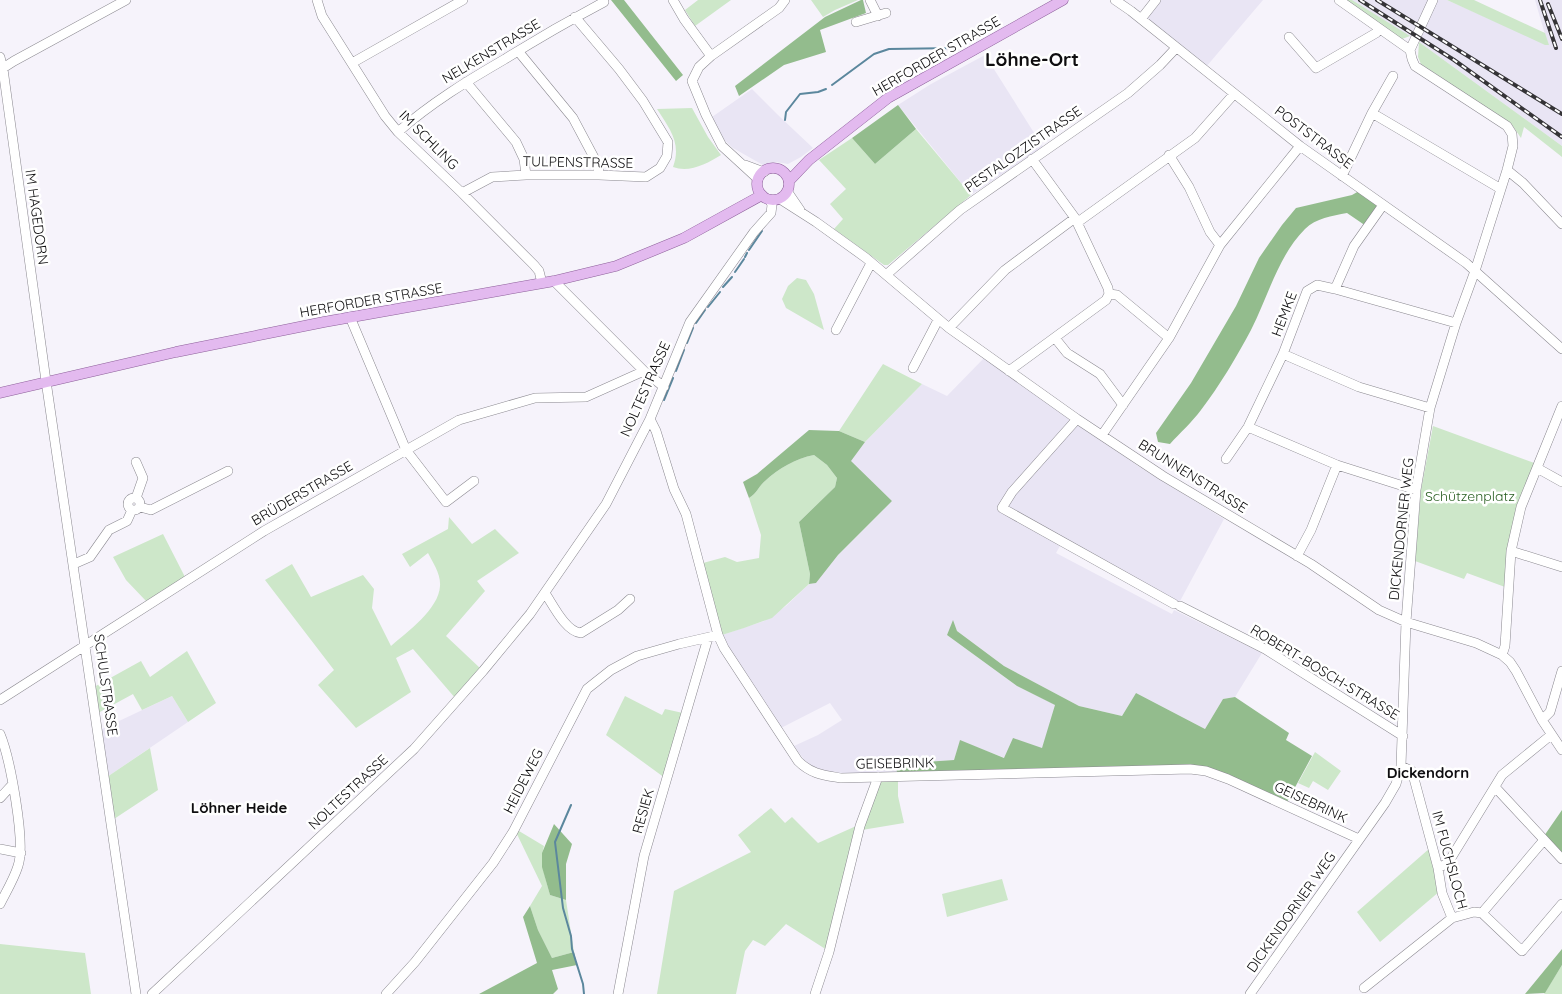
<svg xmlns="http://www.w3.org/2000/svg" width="1562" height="994" font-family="Quicksand,sans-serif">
<rect width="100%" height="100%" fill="#f6f3fb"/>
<path fill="#e9e5f4" d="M1158 0H1263L1206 67 1145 17Z
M1352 0H1447L1548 45 1535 0H1562V146L1419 42Z
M985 55 1043 147 971 195 898 105 931 84Z
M752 89 778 115 813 148 801 157 788 164 776 162 763 165 733 148 723 139 712 117Z
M984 358 1138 466 1224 519 1179 603 1064 539 1056 553 1172 614 1174 610 1262 653 1235 697 1223 699 1205 729 1136 693 1122 716 1079 706 1004 666 957 631 953 621 947 635 1017 686 1056 705 1042 749 1005 758 960 741 954 760 896 764 898 776 841 777 806 768 803 758 794 746 818 735 842 720 830 703 781 728 731 653 722 635 764 621 786 606 809 584 816 583 838 555 892 501 850 461 865 442 922 384 947 396Z
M172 696 188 722 107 777 100 730Z"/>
<path fill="#cde7c9" d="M698 0H731L695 26 685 10Z
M811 0H858L835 10 823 17Z
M1342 0H1352L1410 36 1402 39Z
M1447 0H1474L1545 33 1549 45H1545Z
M1419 42 1562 146V157L1524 127 1521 138 1512 125 1421 64 1418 57Z
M692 108 708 137 721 155C707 164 689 173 673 167 682 143 669 128 657 109Z
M916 129 971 195 888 265H884L834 229 843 219 830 204 846 189 819 160 852 138 875 164Z
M797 278 806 280 814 294 824 330 786 308 782 299 788 286Z
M883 364 922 384 865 442 839 431Z
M1433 426 1537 464 1519 506 1505 587 1467 573 1464 579 1415 561 1421 490Z
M814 455 827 465 837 478 835 487 799 522 810 574 809 584 772 618 744 628 722 635 703 563 725 557 737 562 759 558 761 535 749 498C758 492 758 487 765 481 778 469 796 458 814 455Z
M449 517 472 544 495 529 519 553 477 581 485 591 446 636 481 669 456 699 413 649 396 658 411 692 356 728 318 685 334 670 265 580 292 564 311 597 363 575 374 589 372 608 391 646C407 632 439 609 440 586 441 574 433 563 428 553L410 567 402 554 448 529Z
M163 534 185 577 146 601 126 580 113 557Z
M187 651 216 703 188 722 172 696 142 710 133 694 98 713 94 687 141 661 150 677Z
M625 696 662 715 665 709 683 713 665 778 606 735Z
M150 748 158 790 114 819 107 777Z
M1315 752 1341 771 1328 790 1313 781 1309 788 1298 783Z
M898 776V796L904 823 856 831 827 950 786 924 765 946 753 940 745 951 736 994H657L674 891 751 852 738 835 771 808 785 823 792 817 818 843 863 823 877 777Z
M514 828 544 846C539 862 546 879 550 895L566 900 574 952 552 958 538 930 530 906 542 886Z
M1430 848 1440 891 1380 942 1357 912Z
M1002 879 1008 900 947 917 942 894Z
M0 944 85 953 91 994H0Z
M1562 965V994H1544Z"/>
<path fill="#93bc8d" d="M611 0H624L683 75 676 81Z
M861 0H863L866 13 820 30 826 52 784 65 739 96 735 86 825 17Z
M898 105 916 129 875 164 852 138Z
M1359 191 1380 206 1366 226 1347 213C1332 216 1316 218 1305 229 1278 256 1268 297 1251 330 1236 358 1220 385 1201 410 1192 422 1180 433 1170 444L1158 442 1156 433 1191 383 1236 306 1259 258 1282 225 1296 208 1352 195Z
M809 430 839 431 865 442 851 461 892 501 838 555 816 583 809 584 810 574 799 522 835 487 837 478 827 465 814 455C796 458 778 469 765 481 758 487 758 492 749 498L743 482 757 474Z
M953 620 957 631 1004 666 1079 706 1122 716 1136 693 1205 729 1223 699 1235 697 1289 733 1286 740 1312 756 1286 804 1205 768 1184 765 898 776 895 764 954 760 960 740 1004 758 1013 738 1042 748 1055 705 1017 686 947 635Z
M1562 810V854L1544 836Z
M554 824 572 844 566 864V900L550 895 542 867V853Z
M530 906 538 930 552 958 574 952 577 965 552 970 558 989 553 994H479L537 963 523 917Z
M1562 949V965L1545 993 1525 994Z"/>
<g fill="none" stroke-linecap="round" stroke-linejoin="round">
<path stroke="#5b879d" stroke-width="2" d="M832 85 874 54 889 49 957 48
M785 120 786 112 800 94 818 92 826 89
M749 250 762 231
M745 257 747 253
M735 272 744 259
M723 287 732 277
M708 307 720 292
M696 323 705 310
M687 343 693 328
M676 371 684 350
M664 400 673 378
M571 805 555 842 563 908 571 936 572 949 583 984 584 994"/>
<g stroke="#8b8990" stroke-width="10">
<path id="minor" d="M317 0 322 16 385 116 398 132 462 193 534 265 539 271 542 283
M673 0 684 19 711 56 699 67 692 81 706 115 722 146 758 179
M870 0 878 16
M1115 0 1131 11 1300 146 1466 263 1562 349
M1339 0 1410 50
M1141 19 1156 0
M856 22 886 13
M1289 37 1316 68 1376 33 1380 29
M518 51 573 118 598 165 599 175
M711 56 779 8 785 0
M0 57 3 69 46 381 136 994
M352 63 463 0
M0 70 14 61 126 0
M466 82 516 142 524 159 526 175
M1372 113 1501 189
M398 132C431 103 467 81 505 59 537 39 570 20 604 2
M1169 155 1189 187 1210 232 1220 245
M745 165 764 172
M1507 170 1523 183 1562 224
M1342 176 1372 113 1393 76
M787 191 800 210
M462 193 492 177 526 175H599L646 177 660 168 667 156 668 142 643 101 619 69 575 17
M780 199 816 222 866 258 949 328 1077 419 1163 476 1311 564 1379 610 1406 622 1476 643 1502 655 1510 662 1516 671 1542 720 1562 750
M1078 222 1195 138 1234 94
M886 275 960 210 1128 93 1160 65 1176 48
M554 281 644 371 664 387
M1335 289 1354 246 1383 205
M1109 294 1117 295 1169 338
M350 317 406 450 446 502 474 481
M949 328 1005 270 1075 218
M836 330 871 263
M1055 338 1067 353 1100 374 1123 405
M1283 354 1359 387 1430 408
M913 368 938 320
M1009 371 1106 300 1109 294 1108 288 1075 218 1032 159
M650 419 656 431 674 489 686 514 718 635 724 648 798 761C811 774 823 775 841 778L1190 769 1206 771 1228 779 1359 839
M1077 419 1012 492 1002 508 1174 604
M1248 427 1337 465 1416 490
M1102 435 1169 338 1220 245 1300 146
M1226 459 1248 427 1283 354 1307 291 1317 285 1335 289 1456 323
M1537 468 1562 482
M128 504a6 6 0 1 1 12 0a6 6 0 1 1-12 0Z
M136 498 143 478 136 462
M140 507 151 510 228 471
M1511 551 1562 567
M1297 556 1311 530 1337 465
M74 564 90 557 109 530 127 521 132 510
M545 593C553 605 566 632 581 633L618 610 630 599
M1180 606 1265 649 1403 736
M1502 655 1505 646 1511 551 1521 507 1562 406
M0 700 264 531 459 420 535 398 586 397 644 371
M1542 720 1550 712 1562 671
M0 734C10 758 26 843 18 866 14 879 6 892 0 904
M1495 787 1562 859
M0 798 12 785
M0 849 21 853
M1438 868 1448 863 1502 775 1551 735
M1482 913 1544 840
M1452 918 1474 912 1482 913 1522 951 1562 904
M1364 988 1452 918 1442 893 1438 868 1412 771 1401 766
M152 994 414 749 483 671 530 614 606 504 650 419 690 322 754 232 771 213 772 205 770 200
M386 994 415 962 493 863 513 832 587 689 611 670 637 656 679 644 718 635
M618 994 644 856 708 638
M815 994 829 952 860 826 878 777
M1250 994 1385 803 1396 784 1401 766 1406 622 1416 490 1430 408 1456 323 1475 271 1507 170 1513 146 1512 134 1507 126 1415 66 1412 59 1410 50 1433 0"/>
</g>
<g stroke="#8d609a" stroke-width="11">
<path id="major" d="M757 184a16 16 0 1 1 32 0a16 16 0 1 1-32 0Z
M789 181 809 160 888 98 1063 0
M0 393 176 352 324 322 554 281 616 266 684 238 762 195"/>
</g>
<use href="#minor" stroke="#fff" stroke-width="9"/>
<use href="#major" stroke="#e3baef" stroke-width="10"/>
<g stroke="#353437" stroke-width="4">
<path id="rail" d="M1360 0 1454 60 1562 137
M1377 0 1562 114
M1540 0 1556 48
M1548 4 1562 39"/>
</g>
<use href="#rail" stroke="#fff" stroke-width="2" stroke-dasharray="5.5" stroke-linecap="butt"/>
</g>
<g text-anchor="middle" stroke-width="5" stroke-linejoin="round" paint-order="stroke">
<g font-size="14" fill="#0f0e10" stroke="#fff">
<text transform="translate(491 51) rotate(-31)" y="5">NELKENSTRASSE</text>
<text transform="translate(936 56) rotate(-30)" y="5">HERFORDER STRASSE</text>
<text transform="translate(1314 137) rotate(37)" y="5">POSTSTRASSE</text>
<text transform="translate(429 140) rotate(45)" y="5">IM SCHLING</text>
<text transform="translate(1023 149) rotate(-35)" y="5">PESTALOZZISTRASSE</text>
<text transform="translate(578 162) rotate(1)" y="5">TULPENSTRASSE</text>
<text transform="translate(37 217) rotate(82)" y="5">IM HAGEDORN</text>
<text transform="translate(371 300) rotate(-10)" y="5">HERFORDER STRASSE</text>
<text transform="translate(1284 314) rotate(-69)" y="5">HEMKE</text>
<text transform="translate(645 389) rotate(-66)" y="5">NOLTESTRASSE</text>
<text transform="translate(1193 476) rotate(32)" y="5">BRUNNENSTRASSE</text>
<text transform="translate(302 493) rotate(-30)" y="5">BRÜDERSTRASSE</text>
<text transform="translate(1401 529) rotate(-84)" y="5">DICKENDORNER WEG</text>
<text transform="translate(1325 672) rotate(31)" y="5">ROBERT-BOSCH-STRASSE</text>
<text transform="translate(106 685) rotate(82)" y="5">SCHULSTRASSE</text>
<text transform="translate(895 763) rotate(-1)" y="5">GEISEBRINK</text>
<text transform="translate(523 781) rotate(-63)" y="5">HEIDEWEG</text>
<text transform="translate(348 792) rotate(-43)" y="5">NOLTESTRASSE</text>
<text transform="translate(1311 802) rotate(25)" y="5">GEISEBRINK</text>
<text transform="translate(643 811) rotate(-74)" y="5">RESIEK</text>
<text transform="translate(1450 860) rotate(75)" y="5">IM FUCHSLOCH</text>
<text transform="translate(1291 912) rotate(-55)" y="5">DICKENDORNER WEG</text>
</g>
<g font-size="14" fill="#275d20" stroke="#fff">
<text x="1470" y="501">Schützenplatz</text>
</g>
<g font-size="15" font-weight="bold" fill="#0f0e10" stroke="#fff">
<text x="1428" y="778">Dickendorn</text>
<text x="239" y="813">Löhner Heide</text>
</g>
<g font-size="19" font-weight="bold" fill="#0f0e10" stroke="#fff">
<text x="1032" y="66">Löhne-Ort</text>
</g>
</g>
</svg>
